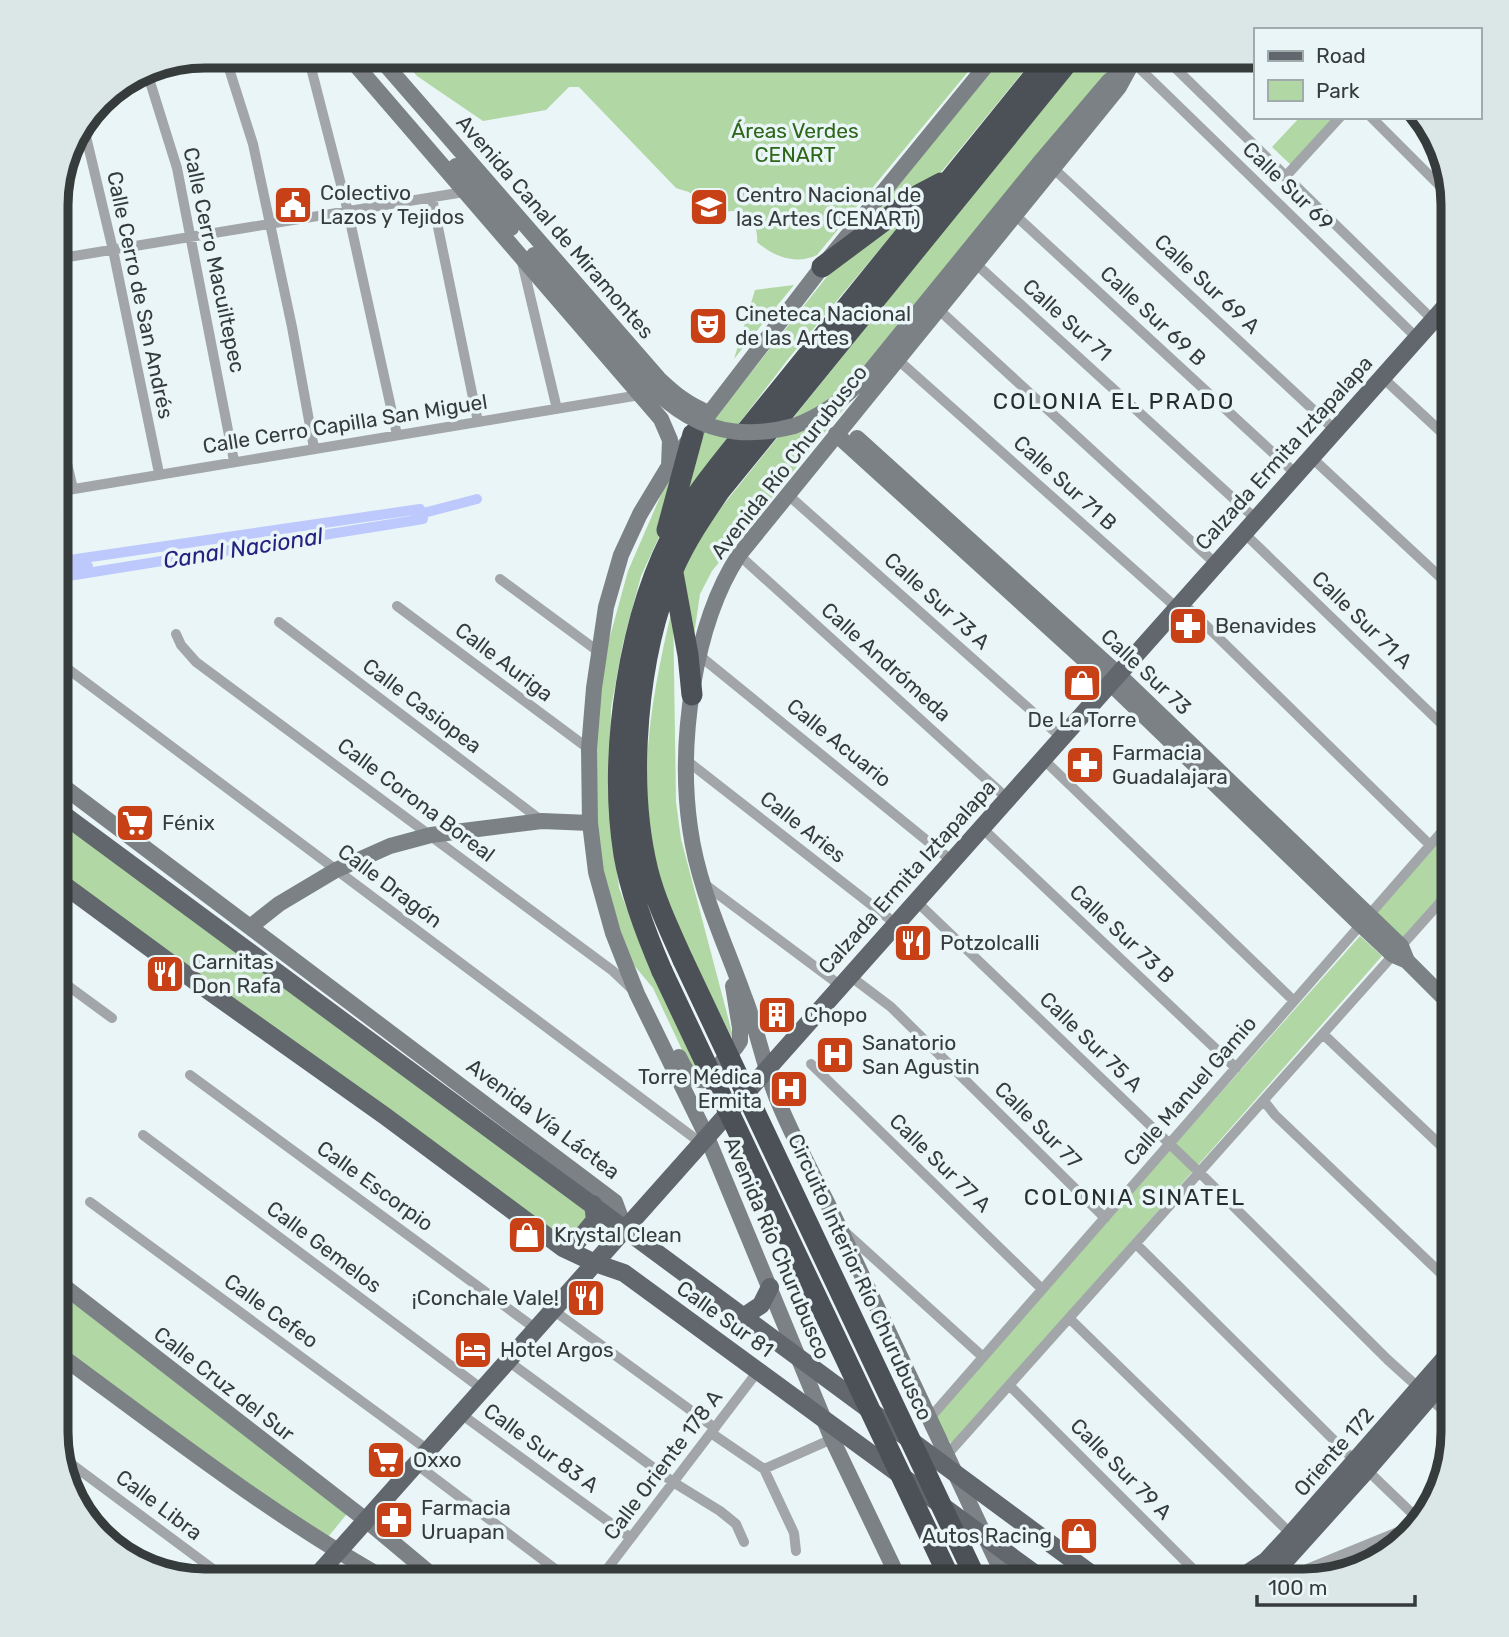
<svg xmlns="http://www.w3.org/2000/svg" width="1509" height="1637" font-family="Rubik,sans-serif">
<rect width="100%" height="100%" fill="#e9f5f6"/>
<path fill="#b0d7a4" d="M399 56H981L817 255C796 265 774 257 757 242 759 225 748 210 731 211 722 212 717 216 709 211 702 207 698 199 692 194 688 191 681 190 676 188L579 87H569L546 110 483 121 417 76Z
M1004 56H1036L942 171 864 227Z
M1084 56H1120L859 372 868 379 712 571 700 594 693 642 683 573 695 545 720 509Z
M1300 117H1336L1291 165 1272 147Z
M920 201 789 358 681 499 701 436 825 279 848 255Z
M794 285 734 359 755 290Z
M679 462 659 537 641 576 623 643 611 708 609 802 619 888 644 954 700 1072 691 1069 653 988 633 964 605 889 594 801 597 706 609 640 628 571 667 481Z
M673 605 676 802 681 839 735 1044C710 993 682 943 663 889 632 795 651 698 673 605Z
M56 816 583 1206 589 1220 573 1240 558 1239 56 874Z
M1453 826V881L1401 940 1375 915Z
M1360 936 1382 956 952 1445 933 1416Z
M56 1287 350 1510 324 1542 56 1348Z"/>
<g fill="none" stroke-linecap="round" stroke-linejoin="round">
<path stroke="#bdc8fc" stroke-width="10" d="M416 515 477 499
M56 570 88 566
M56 578 423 519 420 509 56 562"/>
<path stroke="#a2a6a9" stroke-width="10" d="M225 56 253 144 292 327 314 448
M308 56 348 212 397 435
M1163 56 1433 320
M1132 61 1417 338
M146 69 177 168 234 461
M1371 117 1450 196
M83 124 113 250 159 473
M1053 168 1335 430
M1285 177 1340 117
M432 198 478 422
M1015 215 1296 474
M56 259 464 192
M522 262 557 409
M975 263 1256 519
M938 309 1216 564
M897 359 1177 608
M1382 377 1453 443
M56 416 73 489
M1311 457 1453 589
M56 492 640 395
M787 494 1062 738
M1244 533 1453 735
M739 555 1008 799
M500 579 599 652
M1182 602 1430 845
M397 606 589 749
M279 622 542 821
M176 634 181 645 196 662 613 971 633 990
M700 656 952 861
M56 660 701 1143
M1043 759 1294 1001
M686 760 896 924
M982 828 1236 1068
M703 883 841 986
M916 901 1200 1173 1388 1360 1419 1388
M850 976 891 1007 1105 1218
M56 977 112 1018
M1323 1034 1453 1157
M811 1064 1042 1289
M56 1074 66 1081
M190 1075 536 1329
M1264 1101 1275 1115 1453 1285
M143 1135 482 1389
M90 1202 428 1450
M845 1232 983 1357
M1136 1244 1356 1462
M553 1310 715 1428
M1070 1319 1291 1534
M508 1361 673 1482 720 1511 736 1524 744 1542
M1010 1386 1205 1581
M1428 1397 1453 1419
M461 1414 631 1538
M929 1419 1453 819
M711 1433 764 1469 794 1533 796 1551
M946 1456 1453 888
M66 1460 229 1581
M416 1464 571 1581
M764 1469 832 1439
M1367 1470 1419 1520
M598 1581 758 1371
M1278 1581 1415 1525"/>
<path stroke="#7c8185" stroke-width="16" d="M348 56 661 419 670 440 669 466
M378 56 659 379C675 394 688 405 709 413
M456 166 511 228
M794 426C823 416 845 398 866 376L1041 161 1109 81 1125 67
M836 434 1110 683 1361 925 1393 955 1407 961 1453 1007
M857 438 1118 674 1401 946 1407 961
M56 781 615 1202 625 1229
M250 927 279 904 336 870 390 846 431 835 542 821 590 823
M679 1057C685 1069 690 1082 705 1080L736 1047 740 1041V1028L733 986
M56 1280 366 1520 439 1581
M56 1352C165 1432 271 1515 389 1581
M900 1581 832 1439 707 1137 637 994 613 933 596 872 590 823 589 749 594 688 606 607 621 555 640 514 669 466 822 267 994 56
M1006 1581C951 1464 896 1348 841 1231 820 1186 794 1142 776 1096 763 1063 757 1028 744 996 724 940 698 887 690 828 678 745 693 625 739 555L1119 87 1136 56"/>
<path stroke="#61676c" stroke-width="18" d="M56 809 1101 1581
M56 879 199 984 385 1116 563 1248 595 1263 624 1273 1045 1581
M563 1248 577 1242 595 1220 593 1204
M743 1317 761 1305 770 1287
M312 1581 1453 298
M1236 1581 1266 1561 1291 1534 1453 1349
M1267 1581 1367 1470 1453 1370"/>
<path stroke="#4b5157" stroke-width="21" d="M822 267 920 194 941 183
M667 530 693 434
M673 573 688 655 692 695
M683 960C670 931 656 902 648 871 626 782 637 654 673 570 685 542 702 517 719 492L1073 56
M662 971C646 934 631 895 624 855 608 754 628 612 679 523 698 490 724 459 748 429 776 394 804 360 832 325 905 235 977 146 1050 56"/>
<path stroke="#7c8185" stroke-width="16" d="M534 255C559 283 583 311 608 340 662 402 703 450 794 426"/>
<path stroke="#4b5157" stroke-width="21" d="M683 960 977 1581
M662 971 951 1581"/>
</g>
<defs>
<g id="civic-square" transform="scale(2.0125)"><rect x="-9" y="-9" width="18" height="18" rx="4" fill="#c84016" stroke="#e9f5f6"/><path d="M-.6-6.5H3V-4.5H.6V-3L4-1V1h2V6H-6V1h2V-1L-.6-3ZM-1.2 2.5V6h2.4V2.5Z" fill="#fff"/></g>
<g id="university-square" transform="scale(2.0125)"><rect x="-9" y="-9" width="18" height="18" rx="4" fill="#c84016" stroke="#e9f5f6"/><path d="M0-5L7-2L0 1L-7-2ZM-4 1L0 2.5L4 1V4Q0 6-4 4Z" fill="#fff"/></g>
<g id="theatre-square" transform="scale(2.0125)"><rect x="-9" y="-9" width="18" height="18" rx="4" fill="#c84016" stroke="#e9f5f6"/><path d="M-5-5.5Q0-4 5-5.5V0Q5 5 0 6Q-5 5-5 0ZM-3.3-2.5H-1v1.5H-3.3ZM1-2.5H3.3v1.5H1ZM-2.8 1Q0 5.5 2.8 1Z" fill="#fff"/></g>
<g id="pharmacy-square" transform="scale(2.0125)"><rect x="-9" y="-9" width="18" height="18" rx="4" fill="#c84016" stroke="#e9f5f6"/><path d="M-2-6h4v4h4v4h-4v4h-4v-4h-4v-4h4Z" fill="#fff"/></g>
<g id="shop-square" transform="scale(2.0125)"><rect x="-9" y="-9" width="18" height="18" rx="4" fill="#c84016" stroke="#e9f5f6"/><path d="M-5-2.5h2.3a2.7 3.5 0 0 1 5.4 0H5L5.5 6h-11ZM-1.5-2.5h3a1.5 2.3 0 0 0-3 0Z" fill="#fff"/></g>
<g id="supermarket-square" transform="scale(2.0125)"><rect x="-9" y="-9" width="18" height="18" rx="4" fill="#c84016" stroke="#e9f5f6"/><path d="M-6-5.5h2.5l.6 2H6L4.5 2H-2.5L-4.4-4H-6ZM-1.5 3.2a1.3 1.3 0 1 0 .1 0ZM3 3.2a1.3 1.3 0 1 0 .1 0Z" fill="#fff"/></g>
<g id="restaurant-square" transform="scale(2.0125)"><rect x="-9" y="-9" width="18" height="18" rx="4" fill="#c84016" stroke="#e9f5f6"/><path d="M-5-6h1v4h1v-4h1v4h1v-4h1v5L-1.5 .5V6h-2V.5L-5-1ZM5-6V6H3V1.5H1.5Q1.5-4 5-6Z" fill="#fff"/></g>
<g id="building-square" transform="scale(2.0125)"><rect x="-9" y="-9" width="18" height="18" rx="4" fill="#c84016" stroke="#e9f5f6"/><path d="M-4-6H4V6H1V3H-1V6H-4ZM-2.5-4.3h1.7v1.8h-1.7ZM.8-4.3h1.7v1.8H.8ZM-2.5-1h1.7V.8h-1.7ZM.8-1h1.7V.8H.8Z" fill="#fff"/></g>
<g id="hospital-square" transform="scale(2.0125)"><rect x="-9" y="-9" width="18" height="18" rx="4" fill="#c84016" stroke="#e9f5f6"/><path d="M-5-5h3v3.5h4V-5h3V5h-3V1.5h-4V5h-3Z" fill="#fff"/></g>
<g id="hotel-square" transform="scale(2.0125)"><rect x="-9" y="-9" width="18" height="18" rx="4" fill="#c84016" stroke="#e9f5f6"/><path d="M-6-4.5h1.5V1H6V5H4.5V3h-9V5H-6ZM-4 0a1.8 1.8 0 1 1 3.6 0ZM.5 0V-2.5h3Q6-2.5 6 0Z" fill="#fff"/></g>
</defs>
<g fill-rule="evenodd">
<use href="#civic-square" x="293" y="205"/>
<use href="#university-square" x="709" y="207"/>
<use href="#theatre-square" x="708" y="326"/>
<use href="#pharmacy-square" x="1188" y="626"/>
<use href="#shop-square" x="1082" y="683"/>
<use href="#pharmacy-square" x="1085" y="765"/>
<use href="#supermarket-square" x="135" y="823"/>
<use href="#restaurant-square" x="913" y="943"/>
<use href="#restaurant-square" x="165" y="974"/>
<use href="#building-square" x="777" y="1015"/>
<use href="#hospital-square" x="835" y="1055"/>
<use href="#hospital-square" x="789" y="1089"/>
<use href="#shop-square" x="527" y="1235"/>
<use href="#restaurant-square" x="586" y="1298"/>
<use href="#hotel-square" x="473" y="1350"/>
<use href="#supermarket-square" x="386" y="1460"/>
<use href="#pharmacy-square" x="394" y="1520"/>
<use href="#shop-square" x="1079" y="1536"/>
</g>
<g text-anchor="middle" stroke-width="7" stroke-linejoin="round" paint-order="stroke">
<g font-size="21" fill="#2d6519" stroke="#e9f5f6">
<text x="795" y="138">Áreas Verdes<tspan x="795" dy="24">CENART</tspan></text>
</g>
<g font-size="21" fill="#363b3b" stroke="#e9f5f6">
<text transform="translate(1288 186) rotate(44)" y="7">Calle Sur 69</text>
<text transform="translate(555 227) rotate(49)" y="7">Avenida Canal de Miramontes</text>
<text transform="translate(214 260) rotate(78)" y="7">Calle Cerro Macuiltepec</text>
<text transform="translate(1207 284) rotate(43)" y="7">Calle Sur 69 A</text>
<text transform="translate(140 295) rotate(78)" y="7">Calle Cerro de San Andrés</text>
<text transform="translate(1153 316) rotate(43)" y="7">Calle Sur 69 B</text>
<text transform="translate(1067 320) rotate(42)" y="7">Calle Sur 71</text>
<text transform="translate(345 424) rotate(-9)" y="7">Calle Cerro Capilla San Miguel</text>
<text transform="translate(1284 453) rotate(-48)" y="7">Calzada Ermita Iztapalapa</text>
<text transform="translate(789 462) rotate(-52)" y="7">Avenida Río Churubusco</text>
<text transform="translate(1065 483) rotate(42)" y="7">Calle Sur 71 B</text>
<text transform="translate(937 601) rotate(42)" y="7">Calle Sur 73 A</text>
<text transform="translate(1362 620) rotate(44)" y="7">Calle Sur 71 A</text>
<text transform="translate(504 662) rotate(37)" y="7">Calle Auriga</text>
<text transform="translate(886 662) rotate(42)" y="7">Calle Andrómeda</text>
<text transform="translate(1146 672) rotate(43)" y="7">Calle Sur 73</text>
<text transform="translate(422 706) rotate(37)" y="7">Calle Casiopea</text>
<text transform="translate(839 743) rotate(39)" y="7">Calle Acuario</text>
<text transform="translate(416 800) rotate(37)" y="7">Calle Corona Boreal</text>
<text transform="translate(803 827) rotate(38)" y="7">Calle Aries</text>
<text transform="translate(907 877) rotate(-48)" y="7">Calzada Ermita Iztapalapa</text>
<text transform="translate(390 886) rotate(37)" y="7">Calle Dragón</text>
<text transform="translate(1122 934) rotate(43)" y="7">Calle Sur 73 B</text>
<text transform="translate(1091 1042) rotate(44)" y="7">Calle Sur 75 A</text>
<text transform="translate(1190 1091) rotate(-49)" y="7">Calle Manuel Gamio</text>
<text transform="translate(543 1119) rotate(37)" y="7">Avenida Vía Láctea</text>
<text transform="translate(1038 1125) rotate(45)" y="7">Calle Sur 77</text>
<text transform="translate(940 1163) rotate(44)" y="7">Calle Sur 77 A</text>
<text transform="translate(375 1186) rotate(36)" y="7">Calle Escorpio</text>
<text transform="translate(324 1247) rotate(37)" y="7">Calle Gemelos</text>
<text transform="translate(777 1248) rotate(67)" y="7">Avenida Río Churubusco</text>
<text transform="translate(860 1277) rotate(65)" y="7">Circuito Interior Río Churubusco</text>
<text transform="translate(271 1311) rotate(36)" y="7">Calle Cefeo</text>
<text transform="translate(725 1319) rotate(36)" y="7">Calle Sur 81</text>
<text transform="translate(224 1384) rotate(38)" y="7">Calle Cruz del Sur</text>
<text transform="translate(541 1448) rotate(36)" y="7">Calle Sur 83 A</text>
<text transform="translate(1334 1452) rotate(-49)" y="7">Oriente 172</text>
<text transform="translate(663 1465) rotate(-53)" y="7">Calle Oriente 178 A</text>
<text transform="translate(1121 1469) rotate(45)" y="7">Calle Sur 79 A</text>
<text transform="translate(159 1505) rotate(37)" y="7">Calle Libra</text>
</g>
<g font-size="21" fill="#363b3b" stroke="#e9f5f6" text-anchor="start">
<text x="320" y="200">Colectivo<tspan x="320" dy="24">Lazos y Tejidos</tspan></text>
<text x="736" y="202">Centro Nacional de<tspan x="736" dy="24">las Artes (CENART)</tspan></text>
<text x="735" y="321">Cineteca Nacional<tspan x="735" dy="24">de las Artes</tspan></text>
<text x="1215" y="633">Benavides</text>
<text x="1082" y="727" text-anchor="middle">De La Torre</text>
<text x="1112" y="760">Farmacia<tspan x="1112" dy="24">Guadalajara</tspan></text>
<text x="162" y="830">Fénix</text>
<text x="940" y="950">Potzolcalli</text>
<text x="192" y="969">Carnitas<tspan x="192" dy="24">Don Rafa</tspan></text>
<text x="804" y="1022">Chopo</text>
<text x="862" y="1050">Sanatorio<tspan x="862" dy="24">San Agustin</tspan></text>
<text x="762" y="1084" text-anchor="end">Torre Médica<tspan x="762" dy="24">Ermita</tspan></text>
<text x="554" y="1242">Krystal Clean</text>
<text x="559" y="1305" text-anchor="end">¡Conchale Vale!</text>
<text x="500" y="1357">Hotel Argos</text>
<text x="413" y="1467">Oxxo</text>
<text x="421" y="1515">Farmacia<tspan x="421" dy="24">Uruapan</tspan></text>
<text x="1052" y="1543" text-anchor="end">Autos Racing</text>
</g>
<g font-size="23" letter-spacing="2" fill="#262e30" stroke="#e9f5f6">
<text x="1114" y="409">COLONIA EL PRADO</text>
<text x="1135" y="1205">COLONIA SINATEL</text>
</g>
<g font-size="23" font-style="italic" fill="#242180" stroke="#e9f5f6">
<text transform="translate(243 548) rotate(-9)" y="8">Canal Nacional</text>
</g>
</g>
<path d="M0 0H1509V1637H0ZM205 68H1304A137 137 0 0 1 1441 205V1432A137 137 0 0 1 1304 1569H205A137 137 0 0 1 68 1432V205A137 137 0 0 1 205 68Z" fill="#dbe6e7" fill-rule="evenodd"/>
<path fill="none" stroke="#363b3b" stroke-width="9" d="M205 68H1304A137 137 0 0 1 1441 205V1432A137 137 0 0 1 1304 1569H205A137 137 0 0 1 68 1432V205A137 137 0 0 1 205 68Z"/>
<rect x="1254" y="28" width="228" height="91" fill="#e9f5f6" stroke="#a1abab" stroke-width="2"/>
<rect x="1268" y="51" width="35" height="10" fill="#61676c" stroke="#a1abab" stroke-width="2"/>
<text x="1316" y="63" font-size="21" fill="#363b3b">Road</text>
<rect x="1268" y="80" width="35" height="21" fill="#b0d7a4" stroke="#a1abab" stroke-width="2"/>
<text x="1316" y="98" font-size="21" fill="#363b3b">Park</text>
<path d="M1257 1595v10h158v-10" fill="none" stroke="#363b3b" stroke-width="3.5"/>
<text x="1268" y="1595" font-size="21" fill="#363b3b" stroke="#e9f5f6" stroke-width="5" paint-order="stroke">100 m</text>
</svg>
